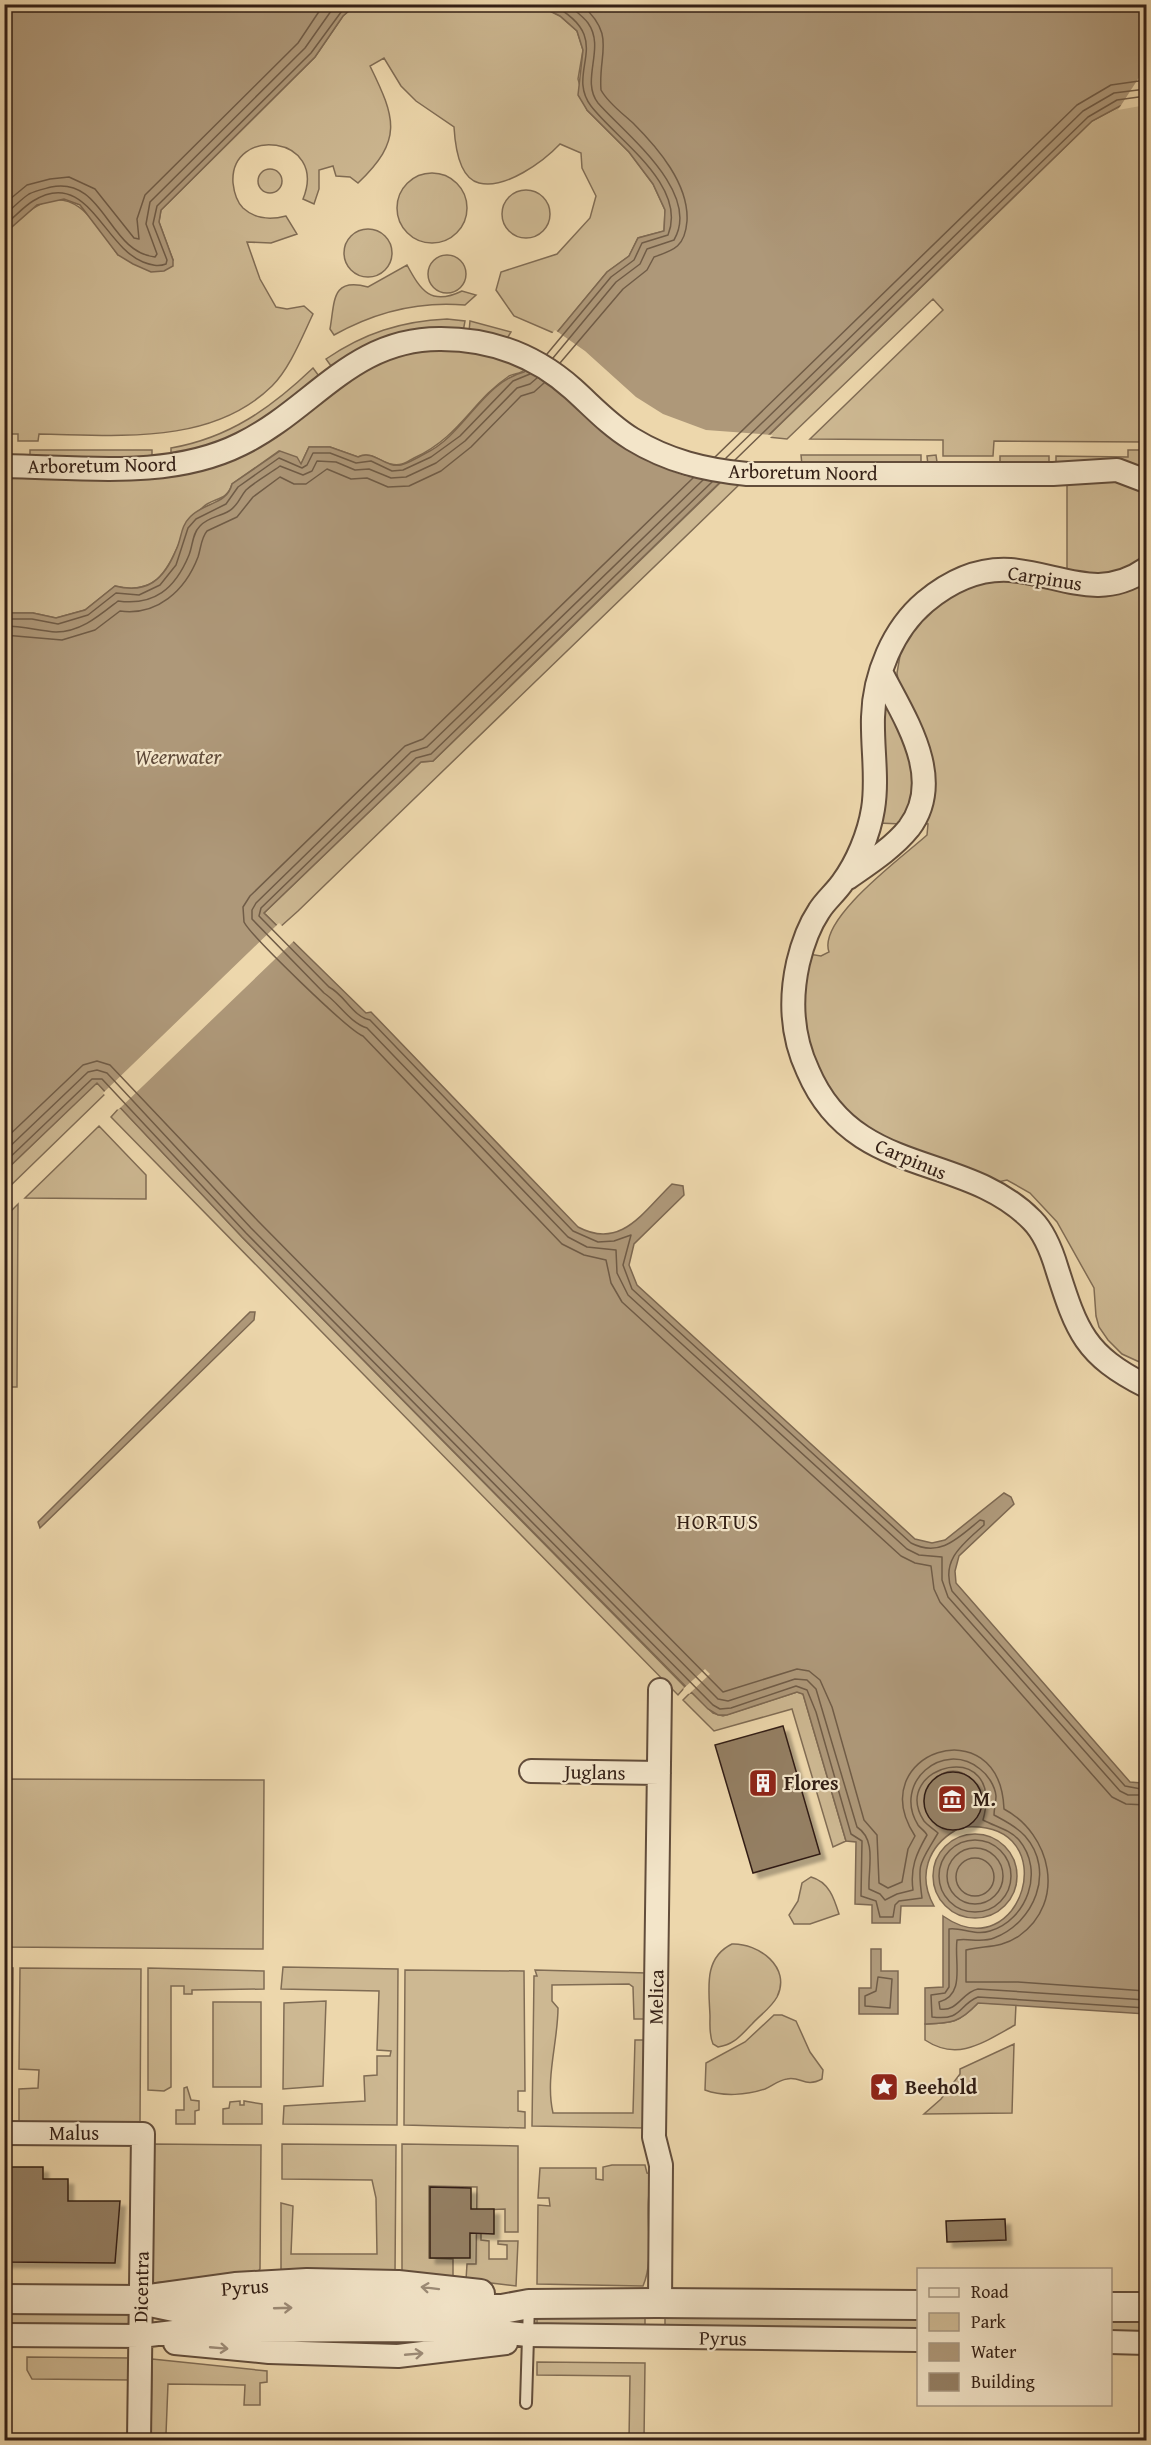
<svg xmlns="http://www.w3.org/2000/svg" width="1151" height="2445" font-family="'Gentium Book Plus',serif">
<defs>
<filter id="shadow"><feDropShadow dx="5.5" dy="5.5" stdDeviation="1.5" flood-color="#0004"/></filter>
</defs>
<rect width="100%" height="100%" fill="#edd7ac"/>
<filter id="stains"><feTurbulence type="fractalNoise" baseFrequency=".00333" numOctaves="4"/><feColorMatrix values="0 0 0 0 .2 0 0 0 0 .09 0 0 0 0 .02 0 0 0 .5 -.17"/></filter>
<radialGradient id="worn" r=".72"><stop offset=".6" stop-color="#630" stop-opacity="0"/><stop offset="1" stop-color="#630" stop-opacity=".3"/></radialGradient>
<path fill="#cdb892" stroke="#806c54" stroke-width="1.5" d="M356 4 538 5 560 16 577 31 583 50 578 79 587 110 629 152 653 184 665 210 664 231 638 238 629 256 607 272 556 334 514 316 496 290 501 272 557 254 590 218 596 196 582 168 581 153 560 144C544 161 505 190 479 183 459 178 455 144 454 127L416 101 401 86 384 58 370 66C396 119 403 140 358 183L350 177 336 176 333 166 319 170V189L314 204 303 199C329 135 229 125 233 183 234 192 237 202 243 208 256 220 271 220 286 216L297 234 271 243 247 242 260 279 276 307 287 309 304 306 313 314C302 337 290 368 272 386 211 446 116 435 39 434L38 441H18V434H5L4 233C14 225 25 212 37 206 76 183 98 228 118 255L173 260 159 222 161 210 315 57 343 16Z
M1146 102V442L994 441 993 456H943V440L810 439 943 310 933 299 787 439 767 437 1092 121 1120 106Z
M258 181a12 12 0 1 1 24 0a12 12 0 1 1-24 0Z
M397 208a35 35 0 1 1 70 0a35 35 0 1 1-70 0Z
M502 214a24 24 0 1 1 48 0a24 24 0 1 1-48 0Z
M344 253a24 24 0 1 1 48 0a24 24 0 1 1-48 0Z
M428 274a19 19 0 1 1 38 0a19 19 0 1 1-38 0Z
M407 265C421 291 431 306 462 291L476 295 465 305C419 301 375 312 334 335L330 329C335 301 331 277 368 287Z
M447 319 465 321 463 332 366 346 331 366 326 359C364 333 402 321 447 319Z
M470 321 511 332 506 340 469 332Z
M442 347 492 355 526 369C521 374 515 373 509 376 472 401 460 437 414 458 410 460 406 463 402 464 385 469 374 449 358 457L330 447H309L301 464 279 451 232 484C227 502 213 497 202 508 170 538 175 601 115 586L85 610 56 618 33 613H5L4 476H158L393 355Z
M313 368 319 376 240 437 171 458V448C229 438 271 408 313 368Z
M30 450H152V459H30Z
M1128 450H1146V472L1056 466V456L1128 457Z
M801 455H921V466L802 465Z
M936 455 937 462H1000V456H1049V466L928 465 927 456Z
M1111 478 1146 493V558L1114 577 1067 572V483Z
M722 481H743L298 911 279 928 264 913 421 762 433 761Z
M1000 579 1146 581V1365L1122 1354 1108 1340 1099 1327 1096 1316 1094 1288 1057 1222 1030 1193 1007 1180 993 1183 879 1138 845 1113 815 1067 802 1018 809 954 821 956 829 952C817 919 904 856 927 835L928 824 921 823 897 673 902 644 935 604 967 586Z
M883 692 913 758 915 792 902 824 878 823Z
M97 1082 106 1093 5 1191V1171Z
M120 1107 242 1237 685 1687 678 1695 111 1117Z
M99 1126 146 1175V1199L25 1198Z
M18 1204 17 1387H5V1217Z
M691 1692 713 1713 723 1716 797 1692 803 1694 846 1841 833 1847 792 1709 714 1731 683 1700Z
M5 1779 264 1780 263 1949 5 1947Z
M811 1877C829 1882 834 1898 839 1914L810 1924H794L789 1915 798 1901 802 1883Z
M732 1944C758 1943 792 1967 777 1997 771 2008 760 2015 752 2024 741 2035 734 2045 718 2047L713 2044C709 2035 710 2026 710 2016 709 1989 703 1958 732 1944Z
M283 1967 398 1969 397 2125 283 2124 284 2106 365 2101 364 2076 377 2075V2056H390L391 2051 377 2050 379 1991 281 1989Z
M5 1968H13L12 2122H5Z
M20 1968 141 1969 140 2123 19 2122V2089L38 2088 39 2070 19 2069Z
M148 1968 264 1971V1989L192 1990V1994H184V1986H171V2087L164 2091 148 2090Z
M405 1970 524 1971 525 2091H518V2111L525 2112V2128L404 2125Z
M535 1970 647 1973V2019H634L633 1987 629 1984 552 1985V2001L558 2008C558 2042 545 2078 553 2113H633L635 2040H647L646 2128 532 2126 534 1976H537Z
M326 2001 323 2086 283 2089 284 2003Z
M213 2002H261V2087H213Z
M978 2003 1016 2004 1015 2025C984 2042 958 2062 925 2040V2024C952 2023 959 2023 978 2003Z
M774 2015H782L796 2021 810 2052 823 2070 822 2079C805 2088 801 2076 787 2079 779 2080 772 2086 765 2089 747 2095 723 2097 705 2090L706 2063 745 2042Z
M1014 2044 1012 2113 924 2114 941 2099 960 2074V2069Z
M187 2087 191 2100 199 2101V2110L195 2111V2124H176V2110H184V2088Z
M240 2101V2105H244V2101L262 2104V2124H223V2109L229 2108 230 2102Z
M153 2144 261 2145 260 2269 257 2273 153 2283Z
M282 2144 396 2145 395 2274 281 2273V2203L293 2206 291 2254H377L376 2198 372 2180 282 2179Z
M402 2144 518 2146V2232H505V2209L481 2210V2240L489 2241V2259H507V2245L498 2244V2241H518L516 2286 466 2280 467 2264H476L477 2187 429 2186V2258L453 2259V2278L402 2274Z
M612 2165H645L647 2173 653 2174C641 2210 657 2254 643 2286L537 2284 538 2205 550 2206 549 2198H538L540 2168H596V2179L603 2180V2167Z
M5 2313 132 2314V2324L5 2323Z
M537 2317H645V2327L537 2326Z
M665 2317 918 2319V2329L665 2328Z
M1111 2320 1146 2321V2331H1111Z
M27 2357 131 2358 132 2380 32 2379 27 2370Z
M152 2359 267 2371V2382L260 2383V2405H244L245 2385 168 2384 166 2434 151 2435Z
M537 2362 645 2363 644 2440H629L630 2376 537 2375Z"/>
<path fill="#ae9879" stroke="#7d6851" stroke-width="1.5" d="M5 4H356V5L343 16 315 57 161 210 159 222 173 260V266L164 271 151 272 133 264 118 255 80 205 64 199 37 205 5 233Z
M538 5H1146V102L1120 106 1092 121 433 761 421 762 264 913 366 1013 371 1012 578 1227C621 1250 643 1212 672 1184L683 1186 684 1195 634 1244 629 1265 637 1285 915 1539 932 1543 945 1540 1004 1493 1011 1497 1014 1504 959 1556 955 1571 956 1583 1130 1782 1142 1783 1146 1779V2014L978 2003C959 2023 952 2023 925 2024V1988L943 1987V1916C1022 1971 1067 1821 966 1827 976 1819 985 1809 982 1796 980 1787 975 1782 969 1777 935 1751 895 1820 956 1830 928 1846 917 1876 934 1906H901L900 1923H872V1905L855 1904 856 1842 846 1841 803 1694 797 1692 727 1715H718L708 1709 242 1237 97 1083 5 1171V613H33L56 618 85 610 115 586C147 594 164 580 176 550 182 538 180 527 190 517 204 502 227 505 232 484L280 451 297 457 301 464 309 447H330L358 457C374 449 384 468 401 465 408 463 419 457 426 453 464 435 483 382 524 372L607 272 629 256 638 238 664 231 665 210 653 184 629 152 587 110 578 95 583 50 577 31 560 16Z
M250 1312H255L254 1320 40 1528 38 1522 60 1500Z
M933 1876a42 42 0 1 1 84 0a42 42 0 1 1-84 0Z
M871 1949H881V1971H898V2014H859V1988H871Z"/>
<path fill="#edd7ac" d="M1146 62V105L1118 110 1140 76Z
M555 330 585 351 636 397 663 414 706 430 773 435 724 483 684 476 648 462 609 438 554 389 522 369Z
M279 923 296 939 118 1110 103 1093Z
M705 1669 710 1674 689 1694 683 1689Z"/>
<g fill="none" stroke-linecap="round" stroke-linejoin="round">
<path stroke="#705c47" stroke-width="1.5" d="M4 204 27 185 50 179 69 177 95 189 134 238 139 239 137 219 145 195 298 43 324 4
M4 215C12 209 20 200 29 194 35 191 44 189 51 187 104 176 108 252 155 257L157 254 146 224 150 202 305 48 336 4
M4 225C14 218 23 207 33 201 87 167 103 246 143 262 151 265 158 267 166 264L167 260 153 224 157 206 311 53 347 4
M547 354 611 277 634 260 642 243 668 235C688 185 616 139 591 106 564 70 618 39 551 4
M553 358 616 282 640 264 647 249 674 240C702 192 624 133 598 103 580 80 606 48 588 23 583 16 574 10 567 4
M560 363 623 289 647 270 654 257C675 250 685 246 687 221 689 184 658 148 633 123 622 113 608 103 601 90 598 52 617 36 581 4
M715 457 1077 105 1111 85 1146 80
M726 458 1083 111 1114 93 1146 89
M735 460 1088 117 1117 100 1146 96
M693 478 423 739 405 746 250 896 243 907 244 922C251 936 349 1031 363 1036L562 1244 584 1255 606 1260 611 1283 622 1302 901 1556 915 1563 931 1566 934 1589 940 1602 1112 1797 1126 1804 1146 1805
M703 480 427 747 411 752 256 903 252 910V919L324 993C339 1003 350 1023 367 1028L568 1237 587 1247 616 1250 617 1273 628 1295 907 1549 919 1555 942 1557V1580L948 1597 1120 1791 1128 1795H1146
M712 482 431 754 416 758 261 908 259 916 329 987C345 995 353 1017 370 1020L573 1231 598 1242 614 1241 631 1235 623 1265 632 1289 911 1543C940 1558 958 1538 980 1520L984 1521V1525C963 1544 940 1560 952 1591L1125 1786 1141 1789 1146 1787
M4 619H32L58 624 88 615 116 593 139 595 160 585 176 565 188 528 196 519 226 504 238 487 279 458 302 468 307 465 313 453H330L356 463 371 461 392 471 403 470 431 457 460 436 513 381 530 374
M4 626C24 626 39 631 56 632 81 632 100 615 118 601 154 606 175 589 189 555 193 545 192 534 200 526 208 517 219 517 229 511 238 506 240 497 246 490 256 481 269 474 280 466L303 475 312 471 317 461 336 462 355 470 369 469 391 478 406 477 436 463 465 441 517 388 530 384 537 378
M4 635 62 640 95 630 120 611C157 616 185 591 198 557 201 548 201 538 207 531L237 517 253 497 280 477 294 484H306L327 469 351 479 367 478 388 487 409 486 441 471 471 447 521 396 534 392 544 383
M4 1140 83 1065 97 1061 110 1065 258 1221 723 1692 797 1669 809 1671 820 1680 832 1707 864 1820 877 1835 879 1883 888 1888 902 1882 908 1849 915 1836C861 1753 1000 1706 1004 1809 1051 1834 1067 1902 1019 1936 1000 1949 985 1945 966 1950V1982H1018L1146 1991
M4 1152 88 1072 97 1070 107 1073 251 1228 718 1699 728 1701 795 1679 807 1680 816 1689 857 1827C877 1840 868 1868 869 1889L880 1894 885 1900 897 1894 913 1890C910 1868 916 1854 927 1835 925 1831 920 1828 918 1825 892 1783 943 1739 980 1769 988 1775 995 1786 996 1796 996 1803 994 1809 994 1815 1005 1821 1016 1826 1025 1836 1056 1871 1034 1923 994 1938 982 1943 968 1938 957 1940 954 1962 966 1995 939 2002L940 2009C958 2012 962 1992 978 1989L1146 2000
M4 1163 92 1079H102L246 1233 713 1705 720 1709 731 1708 796 1686 807 1690 816 1712 851 1834 862 1841 861 1896 876 1901 880 1917H893L895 1905 899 1901 922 1898C917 1861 920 1864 938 1833 934 1829 928 1826 924 1821 888 1765 1006 1735 983 1820 996 1827 1009 1829 1019 1840 1045 1871 1027 1920 990 1931 975 1936 961 1927 949 1929V1987L945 1993 931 1995 932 2017C963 2021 958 2005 978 1997L1146 2008
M939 1876a36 36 0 1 1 72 0a36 36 0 1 1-72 0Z
M947 1876a28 28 0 1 1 56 0a28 28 0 1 1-56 0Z
M956 1877a19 19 0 1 1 38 0a19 19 0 1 1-38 0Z
M878 1977 892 1979 890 2008 865 2006V1996L876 1991Z"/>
</g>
<path fill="#947f64" stroke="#331f15" stroke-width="1.5" filter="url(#shadow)" d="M783 1726 820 1854 753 1873 715 1745Z
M924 1801a29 29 0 1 1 58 0a29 29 0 1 1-58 0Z
M4 2167H43V2179H68V2201H120L115 2263 4 2262Z
M430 2187 471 2188V2209H494V2234L470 2233V2258H430Z
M1005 2219 1006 2240 947 2242 946 2221Z"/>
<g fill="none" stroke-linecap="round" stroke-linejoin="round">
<g stroke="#624d3b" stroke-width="14">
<path id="service" d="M526 2403 529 2304
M169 2440H174"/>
</g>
<g stroke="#624d3b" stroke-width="26">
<path id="minor" d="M4 466C82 467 169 480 241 444 313 409 352 338 441 339 492 339 535 355 573 389 592 406 609 425 632 439 668 461 705 470 747 474H1053L1117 470 1146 481
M1146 569C1099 602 1060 574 1010 570 978 568 949 582 925 602 893 629 874 675 873 717 872 748 878 779 873 809 869 834 857 863 842 883 835 893 825 901 819 911 809 926 802 946 798 963 790 999 792 1037 808 1071 854 1179 964 1151 1032 1220 1045 1233 1052 1252 1057 1269 1077 1332 1085 1355 1146 1386
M848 878C868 864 893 848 909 828 946 779 905 719 882 674
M531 1771 659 1773
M4 2133 143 2134 139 2440
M660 2303 661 2165 654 2137 660 1690
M4 2335 141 2336 182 2331 398 2330 500 2332 528 2335 918 2340
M1110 2342 1146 2343
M175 2343 269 2352 398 2356 506 2343"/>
</g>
<g stroke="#624d3b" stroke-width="32">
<path id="tertiary" d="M4 2299 141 2300 235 2287 307 2283 398 2285 480 2294
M141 2300 179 2308 502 2309 529 2304 656 2303 918 2305
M1110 2307H1146"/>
</g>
<use href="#service" stroke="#f3e5c9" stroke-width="10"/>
<use href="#minor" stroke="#f3e5c9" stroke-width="22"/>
<use href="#tertiary" stroke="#f3e5c9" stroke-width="28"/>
</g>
<defs><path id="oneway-shaft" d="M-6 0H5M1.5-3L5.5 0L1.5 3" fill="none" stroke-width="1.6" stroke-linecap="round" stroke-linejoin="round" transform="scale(1.5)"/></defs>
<g stroke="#9d8c78">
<use href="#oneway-shaft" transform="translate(430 2288) rotate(-173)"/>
<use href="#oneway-shaft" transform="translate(283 2308) rotate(-2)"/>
<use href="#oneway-shaft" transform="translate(219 2348) rotate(5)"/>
<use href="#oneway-shaft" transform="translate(414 2354) rotate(-5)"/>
</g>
<defs>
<g id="building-square" transform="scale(1.5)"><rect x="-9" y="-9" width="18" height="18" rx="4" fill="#8f2418" stroke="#f3e5c9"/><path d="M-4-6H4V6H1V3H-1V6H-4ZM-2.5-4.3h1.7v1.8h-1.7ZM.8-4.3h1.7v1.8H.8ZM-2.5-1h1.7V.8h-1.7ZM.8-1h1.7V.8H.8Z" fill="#fff"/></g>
<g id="museum-square" transform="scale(1.5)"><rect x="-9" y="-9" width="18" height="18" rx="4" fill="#8f2418" stroke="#f3e5c9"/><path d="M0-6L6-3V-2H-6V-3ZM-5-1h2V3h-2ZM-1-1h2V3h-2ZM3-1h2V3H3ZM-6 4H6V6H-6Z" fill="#fff"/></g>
<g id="sight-square" transform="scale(1.5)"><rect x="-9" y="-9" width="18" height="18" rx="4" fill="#8f2418" stroke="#f3e5c9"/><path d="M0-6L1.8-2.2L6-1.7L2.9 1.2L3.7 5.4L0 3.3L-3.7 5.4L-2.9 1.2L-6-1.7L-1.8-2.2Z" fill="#fff"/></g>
</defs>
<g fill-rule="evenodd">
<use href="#building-square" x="763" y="1783"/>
<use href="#museum-square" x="952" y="1799"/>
<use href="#sight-square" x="884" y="2087"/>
</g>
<g text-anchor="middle" stroke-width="4.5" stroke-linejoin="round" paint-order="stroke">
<g font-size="20" fill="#331f15" stroke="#f3e5c9">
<text transform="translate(102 465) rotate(-1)" y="7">Arboretum Noord</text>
<text transform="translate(803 472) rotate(1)" y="7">Arboretum Noord</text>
<text transform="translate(1045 578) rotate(9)" y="7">Carpinus</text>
<text transform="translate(911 1159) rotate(23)" y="7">Carpinus</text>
<text transform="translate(595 1772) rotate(1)" y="7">Juglans</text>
<text transform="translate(656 1997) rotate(-89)" y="7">Melica</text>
<text x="74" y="2140">Malus</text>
<text transform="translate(141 2287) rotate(-89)" y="7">Dicentra</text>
<text transform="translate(245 2287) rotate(-4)" y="7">Pyrus</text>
<text transform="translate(723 2338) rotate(1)" y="7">Pyrus</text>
</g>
<g font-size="20" font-weight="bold" fill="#331f15" stroke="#f3e5c9" text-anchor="start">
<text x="784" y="1790">Flores</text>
<text x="973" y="1806">M.</text>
<text x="905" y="2094">Beehold</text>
</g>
<g font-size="21" font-style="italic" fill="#5e4938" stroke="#f3e5c9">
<text x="178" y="764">Weerwater</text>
</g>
<g font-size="21" letter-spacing="1.5" fill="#331f15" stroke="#f3e5c9">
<text x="718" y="1529">HORTUS</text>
</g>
</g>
<rect width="1151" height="2445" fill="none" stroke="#edd7ac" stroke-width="24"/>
<rect x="6" y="6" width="1139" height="2433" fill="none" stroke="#331f15" stroke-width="3"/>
<rect x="12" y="12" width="1127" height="2421" fill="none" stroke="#331f15" stroke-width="1.5"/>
<rect x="917" y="2268" width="195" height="138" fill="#f3e5c9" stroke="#a69681" stroke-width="1.5"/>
<rect x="929" y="2288" width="30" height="9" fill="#f3e5c9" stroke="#a69681" stroke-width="1.5"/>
<text x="971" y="2298" font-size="18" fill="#331f15">Road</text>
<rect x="929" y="2313" width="30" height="18" fill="#cdb892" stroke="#a69681" stroke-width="1.5"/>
<text x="971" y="2328" font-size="18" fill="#331f15">Park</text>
<rect x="929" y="2343" width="30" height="18" fill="#ae9879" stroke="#a69681" stroke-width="1.5"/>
<text x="971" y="2358" font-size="18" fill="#331f15">Water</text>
<rect x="929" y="2373" width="30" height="18" fill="#947f64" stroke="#a69681" stroke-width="1.5"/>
<text x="971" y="2388" font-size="18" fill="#331f15">Building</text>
<rect width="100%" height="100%" filter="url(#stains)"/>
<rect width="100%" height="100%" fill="url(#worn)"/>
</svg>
